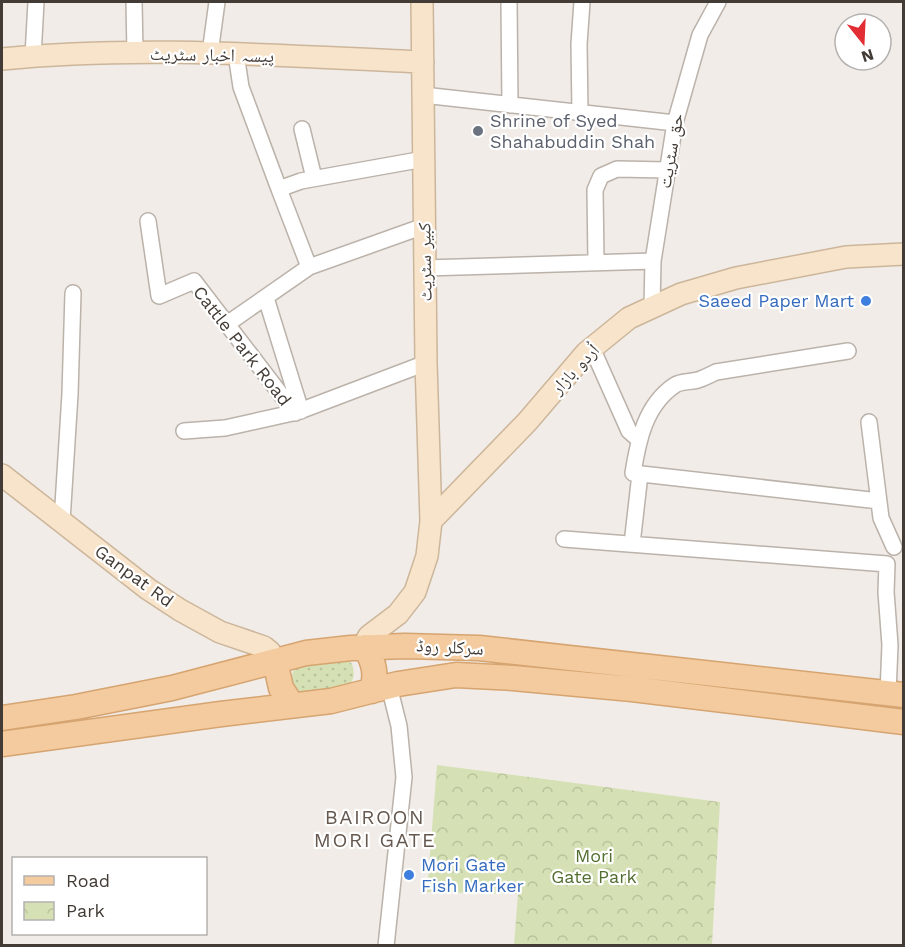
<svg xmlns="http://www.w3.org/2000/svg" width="905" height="947" font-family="'Work Sans','Noto Naskh Arabic',sans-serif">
<defs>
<pattern id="grass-dots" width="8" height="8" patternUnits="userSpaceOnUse" patternTransform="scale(1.5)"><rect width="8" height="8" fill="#d5e1b4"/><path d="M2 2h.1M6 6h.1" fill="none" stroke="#b8c29b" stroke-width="1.8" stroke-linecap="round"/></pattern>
<pattern id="park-crowns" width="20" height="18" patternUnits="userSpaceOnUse" patternTransform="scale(1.5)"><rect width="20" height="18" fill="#d5e1b4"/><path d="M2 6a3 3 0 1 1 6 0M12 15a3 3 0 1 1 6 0" fill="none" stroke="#b8c29b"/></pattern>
</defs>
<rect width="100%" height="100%" fill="#f1ece7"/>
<path fill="url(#grass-dots)" d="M348 660 352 664C363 696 320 692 301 693 291 685 289 673 298 664Z"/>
<path fill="url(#park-crowns)" d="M437 765 720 802 712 945H514L518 894 427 892Z"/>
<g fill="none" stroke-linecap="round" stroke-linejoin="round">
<g stroke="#bbb2aa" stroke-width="18">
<path id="street" d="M134 2 135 53
M509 2 510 105
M210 53 217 2
M236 54 241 87 279 189
M33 56 36 2
M423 95 675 123
M580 113 579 44 582 2
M302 129 314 178
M148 221 159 296 194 281 295 413
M596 261 595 190 601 176 617 169 667 170
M309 267 279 189 301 181 424 159
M425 268 653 261
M266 298 301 411
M652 307 653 261 675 123 700 35 718 2
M227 324 309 267 424 226
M592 348 629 431 638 439
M848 351 716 372C710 375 704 378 698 380 691 382 681 381 675 385 645 405 638 441 633 473L879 501
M869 422 881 518 894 547
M184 431 225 428 297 412 426 363
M62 521 70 394 73 293
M564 539 887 564 886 592 890 645 888 693
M632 544 640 474
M386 946 404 777 399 726 389 686"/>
</g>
<g stroke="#ccb69b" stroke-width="24">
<path id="secondary" d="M422 2 426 363 431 521
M2 59C141 45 283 56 423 62
M2 475 148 589 180 610 220 632 264 647 270 652 275 661
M365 647V643L369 636 398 614 415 592 427 556 431 521 527 422 586 353 629 318 681 294 736 278 846 257 904 254"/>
</g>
<g stroke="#d6a470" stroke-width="27">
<path id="primary" d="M365 647C374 662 377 674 372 691
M275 661 281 688 292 705
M2 718 76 707 172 688 306 653 351 648 405 646 479 648 904 695
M2 744 221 714 331 701 398 684 456 675 513 678 632 689 904 722"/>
</g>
<use href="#street" stroke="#fff" stroke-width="15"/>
<use href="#secondary" stroke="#f8e4ca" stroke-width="21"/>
<use href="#primary" stroke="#f3cb9e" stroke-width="24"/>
</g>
<circle fill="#6b7280" stroke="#fff" stroke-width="2" cx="478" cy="131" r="6"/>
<g fill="#3f7fe0" stroke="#fff" stroke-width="2">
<circle cx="866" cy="301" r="6"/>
<circle cx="409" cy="875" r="6"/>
</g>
<g text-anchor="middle" stroke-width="4.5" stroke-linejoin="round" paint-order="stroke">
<g font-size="18" fill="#433c36" stroke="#fff">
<text transform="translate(212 55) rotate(1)" y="6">پیسہ اخبار سٹریٹ</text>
<text transform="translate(671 151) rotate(-80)" y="6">حق سٹریت</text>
<text transform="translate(425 262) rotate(-91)" y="6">کبیر سٹریٹ</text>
<text transform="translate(242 346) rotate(52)" y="6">Cattle Park Road</text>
<text transform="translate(575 369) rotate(-47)" y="6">اُردو بازار</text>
<text transform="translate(134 576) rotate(36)" y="6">Ganpat Rd</text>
<text transform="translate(450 647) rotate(3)" y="6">سرکلر روڈ</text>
</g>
<g font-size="18" fill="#5b616d" stroke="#fff" text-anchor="start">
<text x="490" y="127">Shrine of Syed<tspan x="490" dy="21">Shahabuddin Shah</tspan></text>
</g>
<g font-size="18" fill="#366cbe" stroke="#fff" text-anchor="end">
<text x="854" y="307">Saeed Paper Mart</text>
<text x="421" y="871" text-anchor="start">Mori Gate<tspan x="421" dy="21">Fish Marker</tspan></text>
</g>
<g font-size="18" fill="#536e31" stroke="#fff">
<text x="594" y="862">Mori<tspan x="594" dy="21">Gate Park</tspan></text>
</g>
<g font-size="20" letter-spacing="1.5" fill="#65584f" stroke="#fff">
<text x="375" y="824">BAIROON<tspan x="375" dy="23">MORI GATE</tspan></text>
</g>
</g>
<rect width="905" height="947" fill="none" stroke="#433c36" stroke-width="6"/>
<rect x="12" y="857" width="195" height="78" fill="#ffffff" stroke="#b4b1af" stroke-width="1.5"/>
<rect x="24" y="876" width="30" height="9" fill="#f3cb9e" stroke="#b4b1af" stroke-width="1.5"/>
<text x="66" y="887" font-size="18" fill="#433c36">Road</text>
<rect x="24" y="902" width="30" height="18" fill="url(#park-crowns)" stroke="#b4b1af" stroke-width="1.5"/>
<text x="66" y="917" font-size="18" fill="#433c36">Park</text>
<g transform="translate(863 42) rotate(162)"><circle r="28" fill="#ffffff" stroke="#b4b1af" stroke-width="1.5"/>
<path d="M0-4.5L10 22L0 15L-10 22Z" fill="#e12d33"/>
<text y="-9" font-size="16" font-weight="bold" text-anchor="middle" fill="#433c36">N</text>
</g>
</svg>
